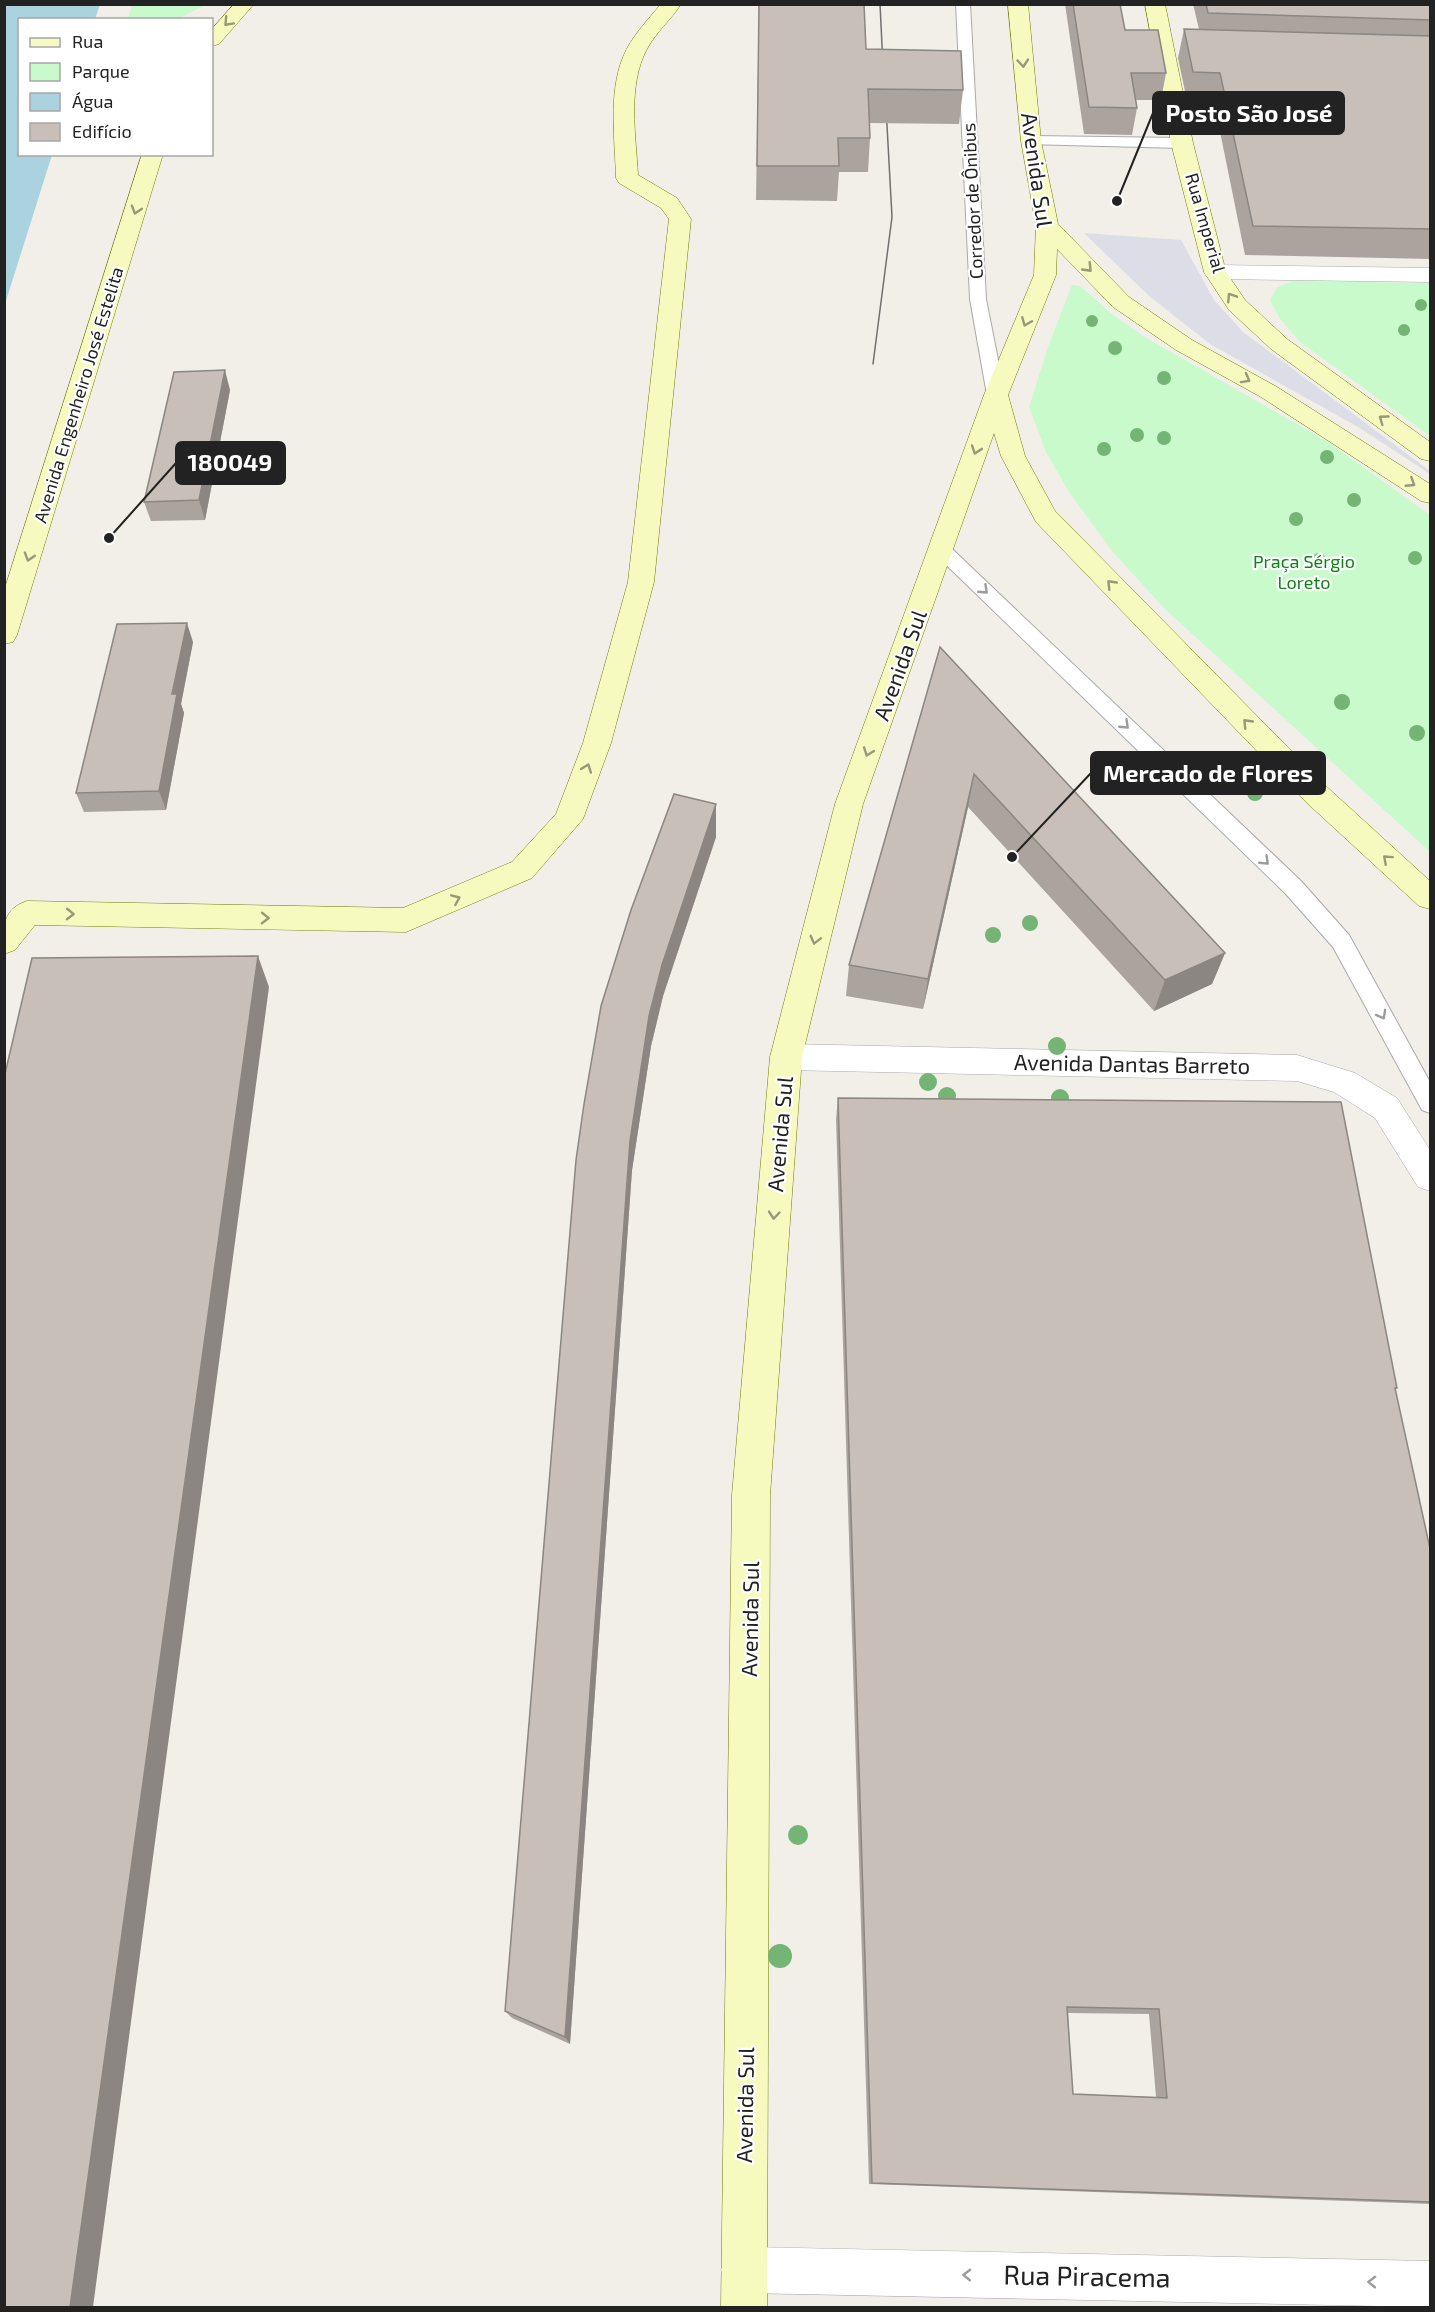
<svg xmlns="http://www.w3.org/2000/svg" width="1435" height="2312" font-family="'Exo 2',sans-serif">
<rect width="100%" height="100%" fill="#f2efe9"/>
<path fill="#c8facc" d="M132 5V4L205 5 178 19H128Z
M1293 281 1430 283V436L1300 342 1280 319 1270 300 1277 287Z
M1072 285 1080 286 1112 314 1143 336 1328 442 1430 515V852L1165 609 1112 551 1069 492 1046 452 1029 407 1048 347Z"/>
<path fill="#dddde8" d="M1084 233 1181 240 1214 300 1243 332 1430 471V474L1358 427 1210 344 1149 296Z"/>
<path fill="#aad3df" d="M5 4 100 5 95 19 20 20V154L52 155 5 304Z"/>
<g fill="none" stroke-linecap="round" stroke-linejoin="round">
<g stroke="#a9a9a9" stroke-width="2">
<path id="service" d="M956 4H970L986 299 1005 395 1002 399H990L987 395 970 299Z
M1031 136 1182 138 1190 143 1182 148 1026 144 1023 141 1026 138Z
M942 544 949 546 1301 881 1349 935 1430 1082V1113L1422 1110 1333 947 1285 893 935 554 933 550 935 546Z"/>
</g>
<g stroke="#a9a9a9" stroke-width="1">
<path id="minor" d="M1215 265 1430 268V282L1215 279 1207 277 1204 272 1207 267Z
M744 2247 1430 2261V2307L744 2293 728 2286 721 2270 728 2254Z"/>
</g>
<g stroke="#a9a9a9" stroke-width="1">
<path id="tertiary" d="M786 1044 1297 1055 1355 1073 1397 1098 1430 1150V1191L1418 1187 1375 1118 1334 1092 1297 1081 786 1070 775 1066 770 1057 775 1048Z"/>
</g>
<g stroke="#707d05" stroke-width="1">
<path id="secondary" d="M234 4H254L219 44 212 46V29Z
M661 4H681C671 20 656 32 647 49 627 86 636 136 638 175L677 198 691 219 654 582 611 743 583 819 532 878 406 932 35 925 15 950 4 954C4 930 0 910 27 901L403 908 512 862 556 814 583 743 628 582 669 219 661 208 619 183 616 178C615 140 608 94 623 57 631 37 647 21 661 4Z
M1008 4H1028L1041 141 1058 224 1129 297 1192 340 1277 387 1430 484V503L1421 501 1261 397 1176 350 1113 307 1057 249 1056 275 1008 395 1025 456 1055 511 1327 787 1430 881V909L1419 906 1307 803 1036 522 1001 456 994 433 863 804 802 1057 770 1495 767 2308H721L732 1495 770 1057 835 804 984 395 1034 275 1036 226 1021 141Z
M1145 4H1165L1193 143 1226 272 1245 300 1287 339 1430 442V461L1421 459 1271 349 1229 310 1204 272 1171 143Z
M142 154H163L17 635 13 642 4 644V591Z"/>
</g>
<use href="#service" fill="#fff" fill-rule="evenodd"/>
<use href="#minor" fill="#fff" fill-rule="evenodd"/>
<use href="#tertiary" fill="#fff" fill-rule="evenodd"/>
<use href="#secondary" fill="#f7fabf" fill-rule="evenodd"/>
<path stroke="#707070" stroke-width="1.5" d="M880 4 883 66
M873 364 892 217 886 107"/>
</g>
<g fill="#74b475">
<circle cx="1421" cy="305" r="6"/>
<circle cx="1092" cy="321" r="6"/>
<circle cx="1404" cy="330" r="6"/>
<circle cx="1115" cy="348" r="7"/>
<circle cx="1164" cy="378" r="7"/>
<circle cx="1137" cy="435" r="7"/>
<circle cx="1164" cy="438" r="7"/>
<circle cx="1104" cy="449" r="7"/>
<circle cx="1327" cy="457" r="7"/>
<circle cx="1354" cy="500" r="7"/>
<circle cx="1296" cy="519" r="7"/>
<circle cx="1415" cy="558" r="7"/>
<circle cx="1319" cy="560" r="7"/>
<circle cx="1342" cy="702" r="8"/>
<circle cx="1417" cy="733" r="8"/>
<circle cx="1255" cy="793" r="8"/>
<circle cx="1030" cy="923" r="8"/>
<circle cx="993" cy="935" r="8"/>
<circle cx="1057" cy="1046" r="9"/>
<circle cx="928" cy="1082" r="9"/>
<circle cx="947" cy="1096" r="9"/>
<circle cx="1060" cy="1098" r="9"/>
<circle cx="798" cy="1835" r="10"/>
<circle cx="780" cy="1956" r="12"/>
</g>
<path fill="#aba49e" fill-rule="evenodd" d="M759 4 963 90 959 124 870 123V138L868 172H839L837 201 756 200Z
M1065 4H1120L1125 30 1166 73 1161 100H1136L1137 108 1132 135 1084 134Z
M1193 4H1431V259L1245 255 1214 102 1187 101 1178 58 1184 29H1199Z
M230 390 205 520 151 521 144 502Z
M193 642 181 704 184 713 166 810 84 812 76 793Z
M940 647 1225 953 1212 984 1154 1011 968 807 923 1009 846 996 849 965Z
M716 837 663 996 651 1046 632 1170 570 2044 512 2018 505 2011 631 910Z
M838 1098 1397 1388 1395 1390 1431 1553V2204L869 2184 836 1119ZM1068 2013 1149 2014 1156 2097 1073 2094Z"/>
<path fill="#8b8681" d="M225 370 230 390 205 520 199 500Z
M187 623 193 642 181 704 184 713 166 810 159 791 172 694Z
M974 774 968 807 923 1009 928 979Z
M716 804V837L663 996 651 1046 632 1170 570 2044 565 2037 630 1141 649 1016 662 965Z
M1225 953 1212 984 1154 1011 1165 980Z
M258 956 269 987 93 2307H70Z"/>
<path fill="#c7bfb8" stroke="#8b8681" stroke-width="1.5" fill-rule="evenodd" d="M759 4H864L866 49 961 51 963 90 868 89 870 138H838L839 166H757Z
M1073 4H1120L1125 30H1158L1166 73H1131L1137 108 1089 107Z
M1206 4H1431V20L1208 13Z
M1184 29 1431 36V229L1253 226 1220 73 1193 72Z
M225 370 199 500 144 502 174 372Z
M187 623 172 694H177L159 791 76 793 117 624Z
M940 647 1225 953 1165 980 974 774 928 979 849 965Z
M674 794 716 804 662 965 649 1016 630 1141 565 2037 505 2011 576 1160 584 1104 601 1006 631 910Z
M258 956 70 2307H4V1078L32 958Z
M838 1098 1341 1102 1397 1388H1395L1431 1553V2202L872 2183ZM1067 2007 1159 2009 1167 2098 1073 2094Z"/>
<defs><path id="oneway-chevron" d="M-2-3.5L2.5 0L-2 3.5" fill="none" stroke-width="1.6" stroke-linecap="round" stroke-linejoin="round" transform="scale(1.5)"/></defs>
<g stroke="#979978">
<use href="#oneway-chevron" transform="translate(228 22) rotate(133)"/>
<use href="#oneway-chevron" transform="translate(1023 63) rotate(85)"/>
<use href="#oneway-chevron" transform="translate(136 210) rotate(107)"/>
<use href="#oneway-chevron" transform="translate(1088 268) rotate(46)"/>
<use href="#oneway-chevron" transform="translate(1231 297) rotate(-123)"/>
<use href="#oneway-chevron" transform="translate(1026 322) rotate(112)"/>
<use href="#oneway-chevron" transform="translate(1246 379) rotate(29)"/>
<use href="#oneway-chevron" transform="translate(1383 419) rotate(-144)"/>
<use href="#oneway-chevron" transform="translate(976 450) rotate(109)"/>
<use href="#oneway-chevron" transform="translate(1411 483) rotate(33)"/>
<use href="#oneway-chevron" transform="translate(29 557) rotate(107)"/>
<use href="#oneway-chevron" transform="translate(1111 584) rotate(-134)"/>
<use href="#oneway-chevron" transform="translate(1247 723) rotate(-134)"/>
<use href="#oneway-chevron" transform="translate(868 752) rotate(110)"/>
<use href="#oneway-chevron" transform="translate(587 768) rotate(-70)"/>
<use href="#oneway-chevron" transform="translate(1387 859) rotate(-138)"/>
<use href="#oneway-chevron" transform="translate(456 899) rotate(-23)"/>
<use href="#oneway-chevron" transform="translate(70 914) rotate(1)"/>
<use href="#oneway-chevron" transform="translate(265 918) rotate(1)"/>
<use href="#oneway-chevron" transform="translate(815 940) rotate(104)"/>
<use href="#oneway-chevron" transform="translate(774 1215) rotate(95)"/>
</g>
<g stroke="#9c9c9c">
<use href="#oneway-chevron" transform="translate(984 590) rotate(43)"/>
<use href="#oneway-chevron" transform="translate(1125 725) rotate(44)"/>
<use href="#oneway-chevron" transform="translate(1265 861) rotate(44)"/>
<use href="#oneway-chevron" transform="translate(1382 1015) rotate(61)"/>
<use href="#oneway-chevron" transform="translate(967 2275) rotate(-179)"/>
<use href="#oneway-chevron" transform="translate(1372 2282) rotate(-179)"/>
</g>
<g text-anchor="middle" stroke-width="4.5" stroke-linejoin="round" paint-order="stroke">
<g font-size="18" fill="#222" stroke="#fff">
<text transform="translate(973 201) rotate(-93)" y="6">Corredor de Ônibus</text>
<text transform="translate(1205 223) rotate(74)" y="6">Rua Imperial</text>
<text transform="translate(79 395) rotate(-73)" y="6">Avenida Engenheiro José Estelita</text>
</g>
<g font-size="18" fill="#0c8416" stroke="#fff">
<text x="1304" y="568">Praça Sérgio<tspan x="1304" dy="21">Loreto</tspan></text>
</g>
<g font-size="22" fill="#222" stroke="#fff">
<text transform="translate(1037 170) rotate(82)" y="8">Avenida Sul</text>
<text transform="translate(900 665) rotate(-70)" y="8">Avenida Sul</text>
<text transform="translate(1132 1064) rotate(1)" y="8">Avenida Dantas Barreto</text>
<text transform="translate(780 1134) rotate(-85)" y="8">Avenida Sul</text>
<text transform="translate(750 1619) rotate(-89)" y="8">Avenida Sul</text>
<text transform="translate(745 2105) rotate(-89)" y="8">Avenida Sul</text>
</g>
<g font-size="27" fill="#222" stroke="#fff">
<text transform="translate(1087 2277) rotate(1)" y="9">Rua Piracema</text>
</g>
</g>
<path fill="none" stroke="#222" stroke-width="2" d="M1117 201L1153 113M109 538L176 463M1012 857L1091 773"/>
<g fill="#222" stroke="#fff" stroke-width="2">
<circle cx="1117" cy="201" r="6"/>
<circle cx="109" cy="538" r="6"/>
<circle cx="1012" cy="857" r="6"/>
</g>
<g fill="#222" stroke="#222" stroke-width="2">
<rect x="1153" y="92" width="191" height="42" rx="6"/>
<rect x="176" y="442" width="109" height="42" rx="6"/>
<rect x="1091" y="752" width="234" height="42" rx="6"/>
</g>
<g font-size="24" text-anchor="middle" font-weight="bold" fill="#fff">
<text x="1249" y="122">Posto São José</text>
<text x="230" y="471">180049</text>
<text x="1208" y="782">Mercado de Flores</text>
</g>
<rect width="1435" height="2312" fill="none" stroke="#222222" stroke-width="12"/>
<rect x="18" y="18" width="195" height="138" fill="#ffffff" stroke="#a7a7a7" stroke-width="1.5"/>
<rect x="30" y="38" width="30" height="9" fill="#f7fabf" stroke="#a7a7a7" stroke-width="1.5"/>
<text x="72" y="48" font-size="18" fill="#222222">Rua</text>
<rect x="30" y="63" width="30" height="18" fill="#c8facc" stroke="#a7a7a7" stroke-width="1.5"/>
<text x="72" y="78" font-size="18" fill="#222222">Parque</text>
<rect x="30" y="93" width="30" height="18" fill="#aad3df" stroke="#a7a7a7" stroke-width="1.5"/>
<text x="72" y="108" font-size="18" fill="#222222">Água</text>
<rect x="30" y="123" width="30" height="18" fill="#c7bfb8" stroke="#a7a7a7" stroke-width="1.5"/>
<text x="72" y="138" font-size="18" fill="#222222">Edifício</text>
</svg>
